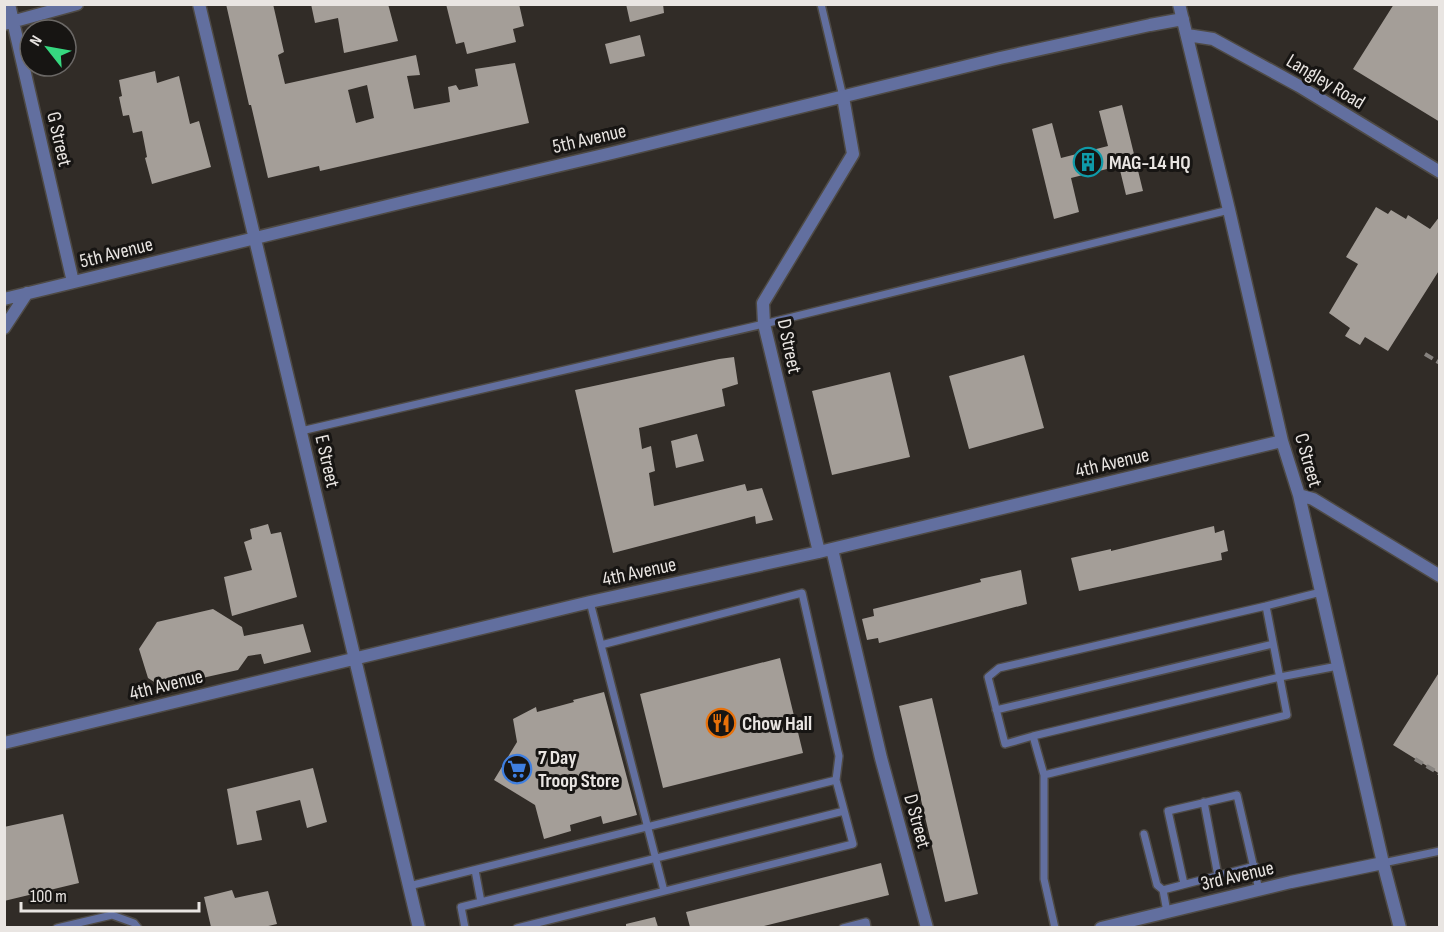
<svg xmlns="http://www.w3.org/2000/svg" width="1444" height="932" font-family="'Sofia Sans Condensed',sans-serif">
<rect width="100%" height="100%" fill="#312c27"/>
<path fill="#a49e98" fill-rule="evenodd" d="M226 4H273L284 52 278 55 285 84 416 55 420 75 407 76 414 109 450 102 448 87 456 85 459 90 478 86 475 69 515 63 529 123 320 171 319 166 268 178 251 105H249ZM367 85 374 118 356 123 348 90Z
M311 4H388L398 41 344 53 338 18 315 23Z
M446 4H519L524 26 513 29 516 42 467 54 464 42 456 44Z
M626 4H663L664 13 630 22Z
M1394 4H1440V122L1353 69Z
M640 35 645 56 610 64 605 44Z
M155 71 157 83 179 76 190 124 199 121 211 167 152 184 145 158 147 157 142 131 133 133 129 115 123 116 119 97 122 96 119 80Z
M1122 105 1143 191 1126 195 1119 166 1071 178 1079 212 1054 219 1032 129 1052 123 1061 158 1108 146 1099 111Z
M1376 207 1388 214 1391 210 1406 219 1408 215 1430 229 1440 216V269L1388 351 1365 337 1360 345 1345 336 1350 328 1329 313 1358 264 1346 257Z
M1024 355 1044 428 969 449 949 376Z
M734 357 738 384 722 389 725 406 639 428 642 449 651 446 655 471 649 473 654 506 745 484 747 491 762 488 773 520 756 524 755 516 613 553 575 390 719 359Z
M890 372 910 457 832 475 812 391Z
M697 434 704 461 676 468 671 441Z
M268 524 271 534 281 532 297 597 232 616 224 577 252 570 244 542 252 539 250 529Z
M1214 526 1215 533 1224 530 1228 551 1221 553 1222 560 1079 591 1071 558 1111 549V551Z
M1021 570 1027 604 879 643 878 638 867 640 862 619 874 616 873 609 981 582 980 579Z
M213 609 242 627 244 636 303 624 311 652 264 664 261 654 248 656 238 670 162 687 148 678 139 649 157 622Z
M780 658 803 753 663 788 640 694Z
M1440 671V774L1393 745Z
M604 692 637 815 603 824 601 816 570 825 571 831 544 839 535 805 494 780 517 742 513 719 536 707 537 712 574 702 573 700Z
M932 698 978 894 945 902 899 706Z
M313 768 327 822 307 828 300 800 256 811 262 840 237 845 227 789Z
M63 814 79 883 4 901V827Z
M881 863 889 895 760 927H690L686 912Z
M232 890 235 898 268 891 277 924 264 927H211L204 897Z
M655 917 658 927H626V924Z"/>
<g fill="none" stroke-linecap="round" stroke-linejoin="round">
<g stroke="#4e4a45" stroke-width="10">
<path id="service" d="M821 4 843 97
M301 431 764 324 1229 210
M590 602 664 891
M1266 606 1321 592
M601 645 802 593 839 756 836 780
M996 710 1273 644
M1033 736 1280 677 1338 666
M1044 775 1287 715 1266 606 999 668 988 677 1005 744 1033 736 1044 775V879L1055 928
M1204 802 1218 876
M1144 834 1157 885 1163 890
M1383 863 1440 851
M475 870 481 902
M1184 884 1168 811 1237 795 1259 890
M409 886 836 780 853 844 517 928
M1167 912 1163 890 1255 866
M57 928 112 915 134 923 138 928
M465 928 461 907 844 811
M843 928 866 922 867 928"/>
</g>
<g stroke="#4e4a45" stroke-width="15">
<path id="minor" d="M9 4 73 282
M199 4 419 928
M1179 4 1229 210 1282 441 1299 495 1383 863 1400 928
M4 24 77 4
M1187 35 1213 39 1299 86 1440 172
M4 299 412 200 612 153 1000 58 1150 25 1183 19
M4 328 27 293
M1299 495 1313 499 1440 576
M832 549 881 758 927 928
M819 552 764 324 763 303 853 154 843 97
M4 743 590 602 819 552 1282 441
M1101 928 1291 882 1383 863"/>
</g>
<use href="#service" stroke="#626f9f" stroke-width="7"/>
<use href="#minor" stroke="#626f9f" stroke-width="12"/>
<path stroke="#86827e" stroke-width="4" stroke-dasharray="9 4.5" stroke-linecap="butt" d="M1425 354 1440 363
M1415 759 1440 774"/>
</g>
<defs>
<g id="building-ring" transform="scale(1.5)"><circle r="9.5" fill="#171513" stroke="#0f9aa8" stroke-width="1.5"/><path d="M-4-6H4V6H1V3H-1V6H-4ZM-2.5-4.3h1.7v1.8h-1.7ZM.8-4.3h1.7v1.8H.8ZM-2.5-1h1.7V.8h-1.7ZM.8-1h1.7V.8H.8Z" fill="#0f9aa8"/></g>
<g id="restaurant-ring" transform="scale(1.5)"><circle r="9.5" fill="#171513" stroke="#e8710a" stroke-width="1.5"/><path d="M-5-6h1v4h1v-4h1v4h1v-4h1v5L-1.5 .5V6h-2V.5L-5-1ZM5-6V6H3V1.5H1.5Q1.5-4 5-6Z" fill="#e8710a"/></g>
<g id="supermarket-ring" transform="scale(1.5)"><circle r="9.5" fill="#171513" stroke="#3f7fe0" stroke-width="1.5"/><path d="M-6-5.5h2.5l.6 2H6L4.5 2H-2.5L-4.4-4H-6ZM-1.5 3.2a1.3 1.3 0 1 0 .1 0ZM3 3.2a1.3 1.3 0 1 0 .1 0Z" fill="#3f7fe0"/></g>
</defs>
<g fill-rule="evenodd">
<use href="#building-ring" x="1088" y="162"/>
<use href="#restaurant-ring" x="721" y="723"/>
<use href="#supermarket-ring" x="517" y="769"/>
</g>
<g text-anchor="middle" stroke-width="6" stroke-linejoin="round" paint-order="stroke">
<g font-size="20" fill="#e9e5e2" stroke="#171513">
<text transform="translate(1326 81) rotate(31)" y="7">Langley Road</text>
<text transform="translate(589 138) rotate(-13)" y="7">5th Avenue</text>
<text transform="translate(60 139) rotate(77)" y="7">G Street</text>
<text transform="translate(116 252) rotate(-14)" y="7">5th Avenue</text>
<text transform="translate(790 346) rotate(78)" y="7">D Street</text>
<text transform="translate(1309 460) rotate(74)" y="7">C Street</text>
<text transform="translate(328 461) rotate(77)" y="7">E Street</text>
<text transform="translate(1112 462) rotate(-13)" y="7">4th Avenue</text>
<text transform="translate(639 571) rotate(-12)" y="7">4th Avenue</text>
<text transform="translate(166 684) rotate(-14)" y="7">4th Avenue</text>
<text transform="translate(918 821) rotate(75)" y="7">D Street</text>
<text transform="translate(1237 875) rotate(-13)" y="7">3rd Avenue</text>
</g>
<g font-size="20" font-weight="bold" fill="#e9e5e2" stroke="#171513" text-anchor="start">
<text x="1109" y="169">MAG-14 HQ</text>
<text x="742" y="730">Chow Hall</text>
<text x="538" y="764">7 Day<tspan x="538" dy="23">Troop Store</tspan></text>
</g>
</g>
<rect width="1444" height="932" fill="none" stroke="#e9e5e2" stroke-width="12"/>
<g transform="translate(48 48) rotate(301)"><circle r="28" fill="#171513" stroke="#6b6866" stroke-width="1.5"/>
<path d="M0-4.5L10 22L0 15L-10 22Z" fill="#36d880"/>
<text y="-9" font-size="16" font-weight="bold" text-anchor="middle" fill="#e9e5e2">N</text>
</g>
<path d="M21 902v9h178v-9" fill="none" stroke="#e9e5e2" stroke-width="3"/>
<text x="30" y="902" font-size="18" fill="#e9e5e2" stroke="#171513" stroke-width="4.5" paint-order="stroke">100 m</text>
</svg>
